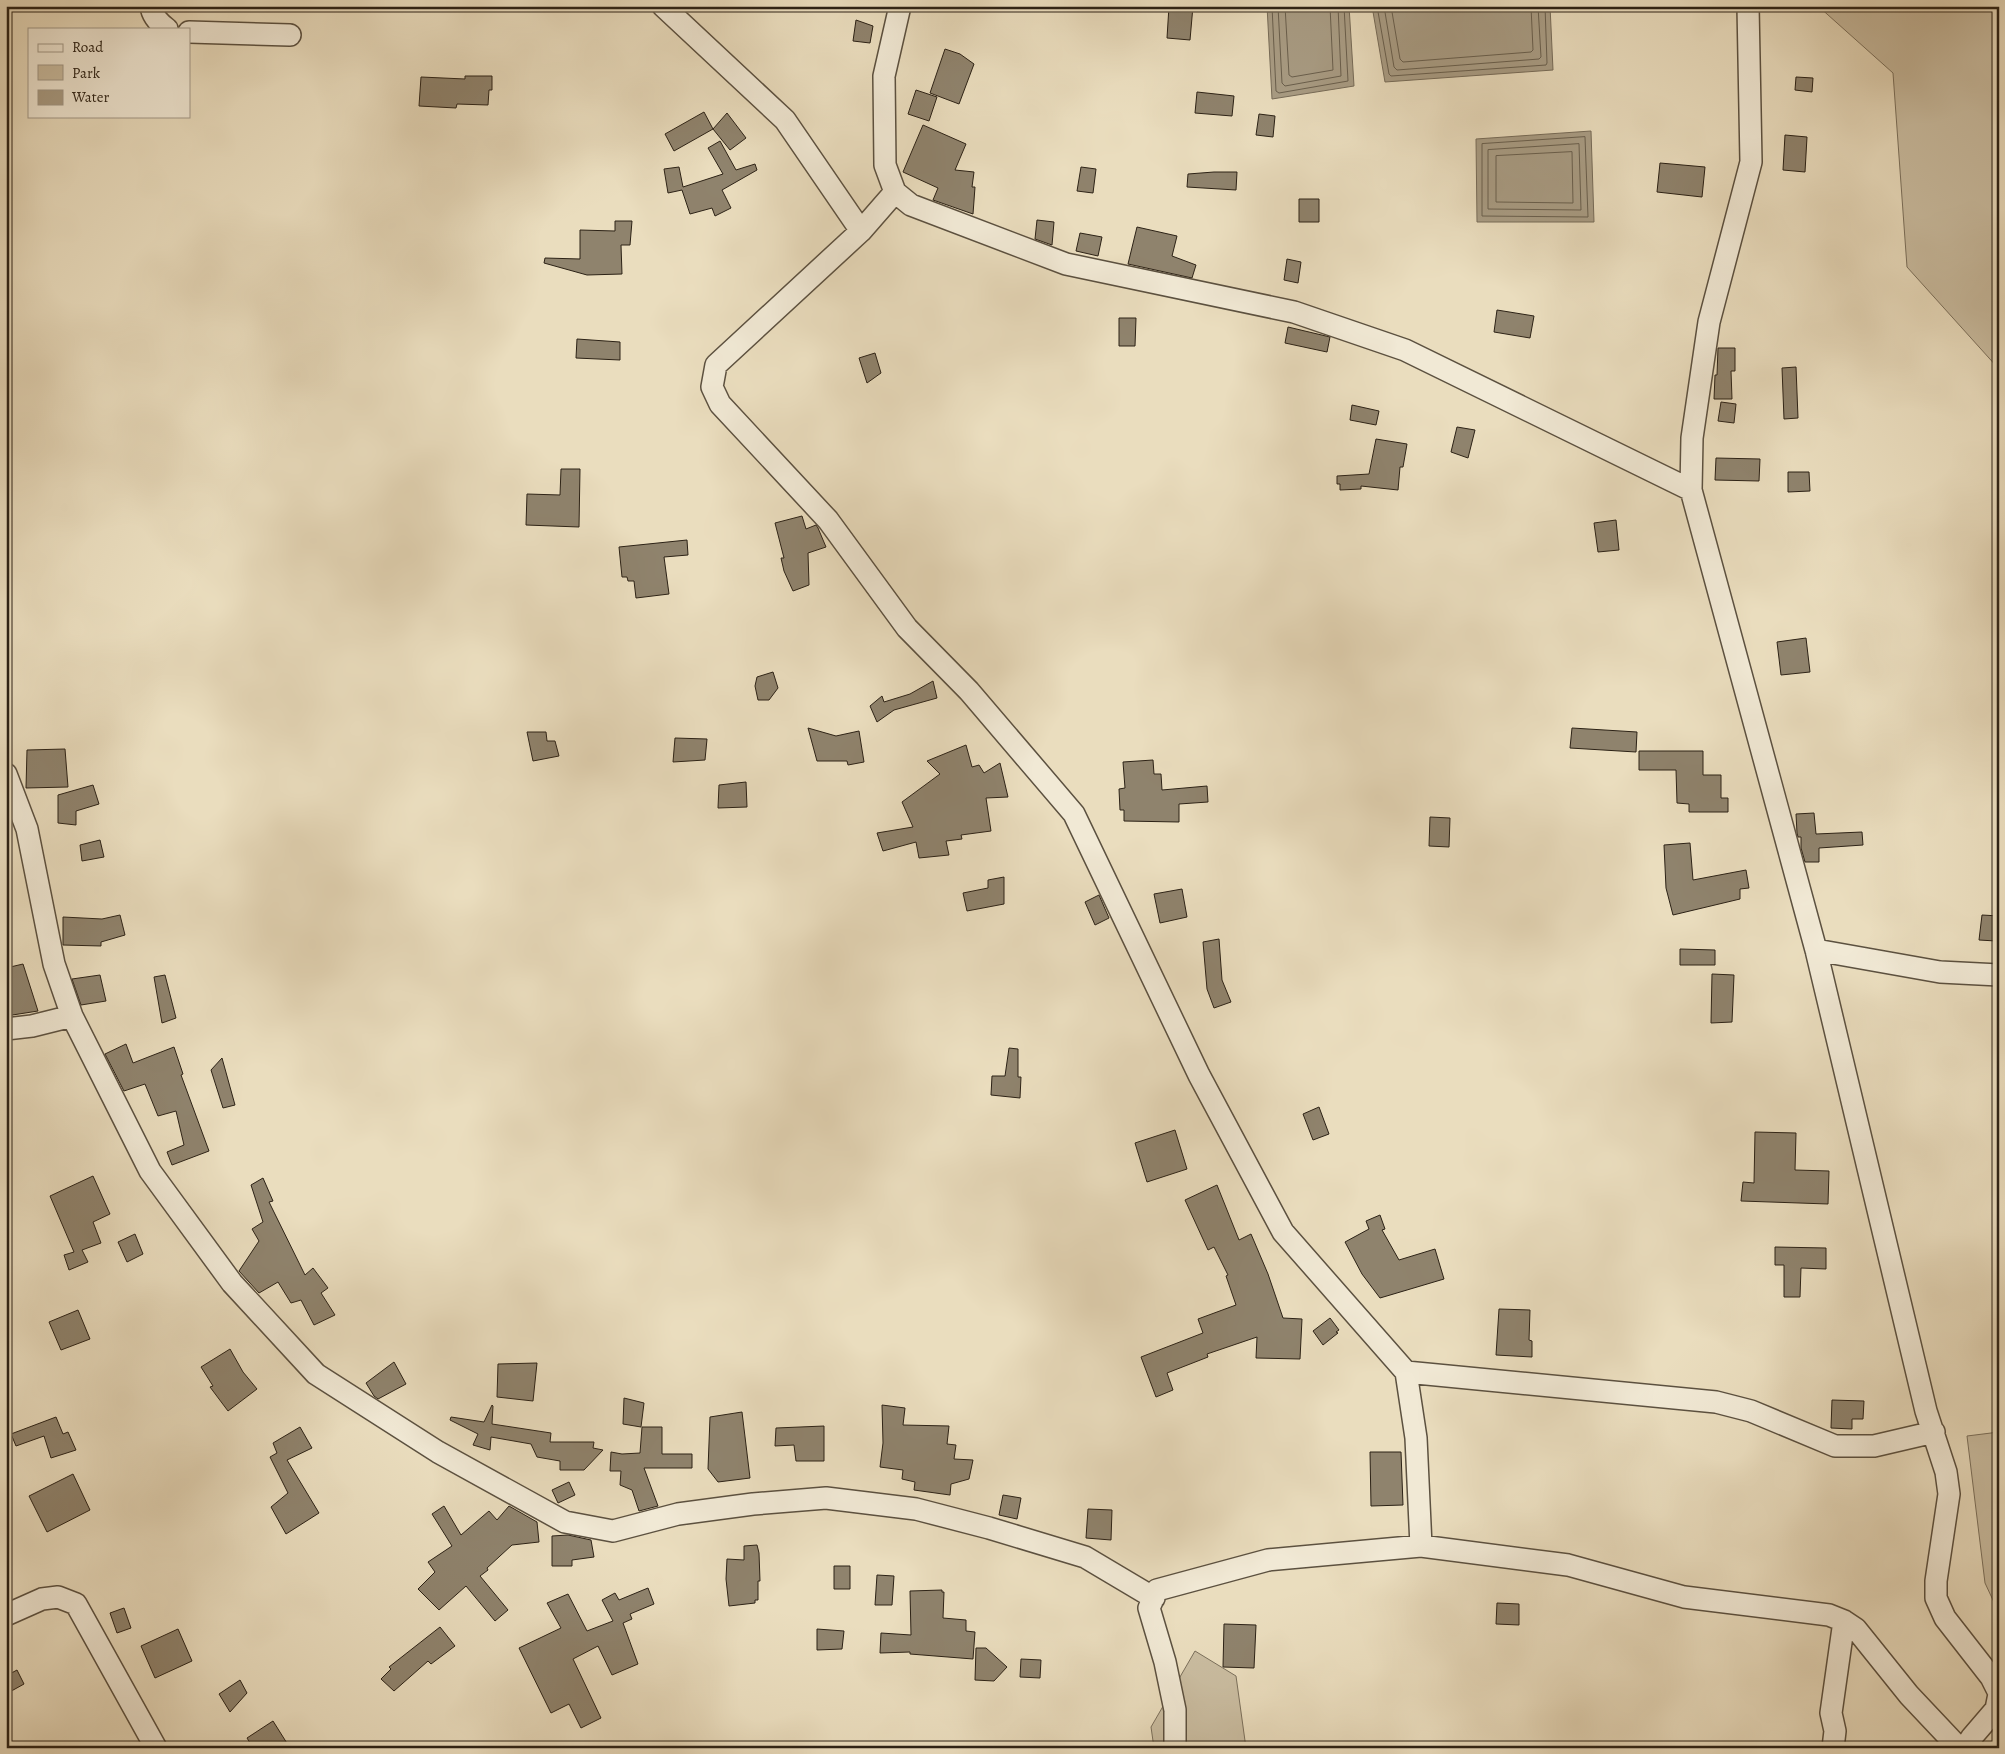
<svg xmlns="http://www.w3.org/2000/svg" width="2005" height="1754" font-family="Alegreya,serif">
<rect width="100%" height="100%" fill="#eaddbe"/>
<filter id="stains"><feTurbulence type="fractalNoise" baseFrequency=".004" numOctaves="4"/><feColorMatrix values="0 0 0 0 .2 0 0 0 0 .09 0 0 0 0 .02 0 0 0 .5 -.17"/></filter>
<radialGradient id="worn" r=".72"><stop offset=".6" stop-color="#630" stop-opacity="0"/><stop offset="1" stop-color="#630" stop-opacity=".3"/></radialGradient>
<path fill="#cabda1" stroke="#7b705c" d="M1818 6H1999V471L1998 368 1907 267 1893 73Z
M1999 1432V1613L1985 1583 1967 1436Z
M1195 1651 1236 1676 1246 1748H1154L1151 1727Z"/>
<path fill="#a99d85" stroke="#776c59" d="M1267 6H1349L1354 86 1272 99Z
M1372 6H1550L1553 70 1385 82Z
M1591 131 1594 222H1477L1476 139Z"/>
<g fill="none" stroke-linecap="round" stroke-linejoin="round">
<path stroke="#6a604e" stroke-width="1" d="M1272 6 1276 91 1279 93 1348 81 1344 6
M1278 6 1282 83 1285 86 1341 76 1338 6
M1285 6 1289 75 1292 77 1333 70 1330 6
M1377 6 1389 74 1391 76 1546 65 1547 63 1545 6
M1384 6 1394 67 1397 70 1539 59 1541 57 1538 6
M1391 6 1400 59 1403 62 1531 52 1533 50 1531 6
M1585 137 1588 217 1482 216V144Z
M1579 144 1581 210 1488 209V150Z
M1572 152 1573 203 1496 202V156Z"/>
</g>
<path fill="#8f836d" stroke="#2c2216" d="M1169 6H1193L1190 40 1167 38Z
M856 20 873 26 870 43 853 41Z
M945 49 960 54 974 64 959 104 930 93Z
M465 76H492V90H489L488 105 457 104 456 108 419 106 421 77 465 79Z
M1796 77 1813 78 1812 92 1795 90Z
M916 90 937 97 929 121 908 114Z
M1197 92 1234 96 1232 116 1195 113Z
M704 112 713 129 674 151 665 134Z
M727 113 746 138 730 150 713 129Z
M1259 114 1275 116 1273 137 1256 135Z
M923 125 966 144 955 170 974 172 972 187H975L973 214 933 200 938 188 903 172Z
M1785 135 1807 137 1805 172 1783 170Z
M720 141 736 170 755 164 757 170 722 190 731 208 715 216 712 208 690 214 682 190 668 193 664 169 679 167 683 187 723 174 708 148Z
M1660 163 1705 167 1702 197 1657 192Z
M1081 167 1096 169 1093 193 1077 191Z
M1214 172H1237L1236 190 1187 187 1188 174Z
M1299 199H1319V222H1299Z
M1037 220 1054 222 1052 245 1035 239Z
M615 221H632L630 245H621L622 274 587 275 544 263 545 258 580 259V230L615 231Z
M1137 227 1177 236 1172 256 1196 265 1192 278 1128 264Z
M1080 233 1102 237 1098 256 1076 251Z
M1287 259 1301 262 1298 283 1284 280Z
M1497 310 1534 316 1530 338 1494 332Z
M1119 318H1136L1135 346H1119Z
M1288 327 1330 337 1327 352 1285 343Z
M577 339 620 342V360L576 358Z
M1718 348H1735V371H1731L1732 399H1714L1715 375H1717Z
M875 353 881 373 867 383 859 358Z
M1796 367 1798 418 1784 419 1782 368Z
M1721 402 1736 404 1734 423 1718 421Z
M1352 405 1379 411 1376 425 1350 420Z
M1457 427 1475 430 1468 458 1451 452Z
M1376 439 1407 444 1403 467H1400L1398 490 1361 486V489L1340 490V484H1337V476L1369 474Z
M1716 458 1760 459 1759 481 1715 480Z
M561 469H580L579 527 526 525 527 494 560 495Z
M1788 472H1809L1810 491 1788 492Z
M802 516 806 529 816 525 818 528 826 547 808 553 809 585 793 591 784 571 781 558H784L775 523Z
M1616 520 1619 550 1598 552 1594 523Z
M687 540 688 555 664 557 669 594 636 598 634 581H628L627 577H622L619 547Z
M1806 638 1810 672 1781 675 1777 642Z
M773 672 778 688 769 700H758L755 686 757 677Z
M933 681 937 698 894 710 877 722 870 706 882 696 884 702 910 694Z
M808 728 836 736 859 731 864 762 848 765 847 761H817Z
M1572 728 1637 732 1636 752 1570 748Z
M527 732H546L547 741H555L559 756 533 761Z
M675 738 707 739 705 760 673 762Z
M966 745 972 767 979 765 984 773 1000 763 1008 797 986 798 991 831 961 835 962 839 946 841 949 855 919 858 916 842 883 851 877 833 913 827 902 802 940 774 927 761Z
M65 749 68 787 26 788 27 750Z
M1639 751H1703V775H1721V798H1728V812H1689V804L1677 803 1676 770H1639Z
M1153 760 1154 774H1161L1162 790 1207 786 1208 802 1179 804V822L1124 821V810H1120L1119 789 1125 788 1123 762Z
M746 782 747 807 718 808 719 785Z
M93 785 99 804 76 811V825L58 823V795Z
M1814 813 1816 834 1862 832 1863 845 1819 848V862H1805L1801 848V837H1798L1797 833 1796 814Z
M1430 817 1450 818 1449 847 1429 846Z
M100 840 104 857 82 861 80 845Z
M1690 843 1693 880 1746 870 1749 888 1740 889V899L1673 915 1666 888 1664 845Z
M1004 877V904L967 911 963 893 988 888V880Z
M1182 889 1187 917 1160 923 1154 894Z
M1099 895 1109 918 1095 925 1085 902Z
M120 915 125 935 101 942V946L63 945V917L102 919Z
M1982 915 1999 916 1996 941 1979 940Z
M1219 939 1222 980 1231 1002 1214 1008 1207 989 1203 942Z
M1680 949 1715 950V965H1680Z
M23 964 38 1011 6 1016V968Z
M1712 974 1734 975 1732 1022 1711 1023Z
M100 975 106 1001 81 1005 72 979Z
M165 975 176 1018 162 1023 154 977Z
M126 1044 133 1063 174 1047 183 1074 181 1075 209 1151 172 1165 167 1152 184 1145 176 1111 158 1116 145 1084 124 1091 105 1054Z
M1009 1048 1018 1049V1077H1021L1020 1098 991 1095 992 1076H1005Z
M222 1058 235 1105 223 1108 211 1070Z
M1319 1107 1329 1134 1313 1140 1303 1114Z
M1175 1130 1187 1169 1147 1182 1135 1143Z
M1755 1132 1796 1133 1795 1170 1829 1171 1828 1204 1741 1201 1743 1182 1754 1183Z
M93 1176 110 1214 93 1222 101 1243 82 1250 88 1262 69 1270 64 1255 74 1252 50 1196Z
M263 1178 273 1201 269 1202 305 1275 313 1268 328 1288 321 1293 335 1315 314 1325 301 1300 291 1303 278 1282 259 1293 239 1271 259 1241 252 1229 263 1222 251 1185Z
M1217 1185 1239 1240 1251 1234 1268 1274 1283 1318 1302 1319 1300 1359 1256 1358 1257 1337 1207 1354 1208 1357 1167 1373 1173 1390 1156 1397 1141 1357 1203 1333 1198 1319 1236 1305 1226 1276 1228 1275 1214 1247 1208 1250 1185 1200Z
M1380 1215 1385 1229 1382 1230 1399 1260 1435 1249 1444 1279 1380 1298 1362 1274 1345 1242 1369 1229 1366 1221Z
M135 1234 143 1254 127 1262 118 1242Z
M1775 1247 1826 1248V1269L1801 1268 1800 1297H1784V1265H1775Z
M1499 1309 1530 1310 1529 1340 1532 1341V1357L1496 1355Z
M78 1310 90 1339 61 1350 49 1322Z
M1330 1318 1339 1330 1336 1332 1338 1333 1323 1345 1313 1331Z
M230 1349 243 1372 257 1389 228 1411 210 1387 213 1386 201 1367Z
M394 1362 406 1384 378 1399 374 1396 366 1383Z
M537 1363 533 1401 497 1397 498 1364Z
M624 1398 644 1403 641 1427 623 1424Z
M1832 1400 1864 1401 1863 1419H1852V1429L1831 1428Z
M492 1405 493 1406 492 1424 551 1433 550 1442H594L593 1448 603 1450 584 1470H560V1461L537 1457 531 1444 491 1437 490 1450 473 1445 478 1434 450 1420 451 1417 484 1422Z
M882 1405 905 1408 903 1425 949 1426 947 1444 956 1445 954 1459 973 1460 969 1479 951 1484 950 1495 914 1490 915 1482 902 1479 903 1470 880 1467 883 1443Z
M742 1412 750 1478 718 1482 708 1469 710 1417Z
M56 1417 63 1434 68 1432 76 1450 51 1458 44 1436 16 1446 11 1434Z
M824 1426V1461H796L794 1445 775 1446 776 1428Z
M300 1427 312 1448 287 1460 319 1513 286 1534 271 1507 288 1493 270 1457 277 1453 273 1443Z
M642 1427H662V1454H692V1468H644L658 1506 639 1511 632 1490 620 1485 621 1471H610L611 1452 622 1454 640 1453Z
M1370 1452H1401L1403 1505 1371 1506Z
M73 1474 90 1510 47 1532 29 1496Z
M569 1482 575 1495 558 1503 552 1490Z
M1003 1495 1021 1498 1017 1519 999 1515Z
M444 1506 461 1535 489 1511 497 1520 509 1506 537 1522 539 1542 512 1545 487 1568 488 1570 480 1576 508 1610 495 1621 466 1586 439 1610 418 1589 435 1572 428 1562 452 1546 432 1514Z
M1088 1509 1112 1510 1111 1540 1086 1538Z
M568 1535 591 1540 594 1557 572 1560V1566H552V1536Z
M757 1545 759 1553 760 1581H758V1600H755V1603L729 1606 726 1579 727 1559 744 1560V1546Z
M834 1566H850V1589H834Z
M877 1575 894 1576 892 1605H875Z
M648 1588 654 1604 630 1614 632 1619 623 1623 638 1664 612 1675 598 1646 573 1659 601 1718 581 1728 569 1704 551 1713 519 1648 561 1628 547 1603 568 1594 587 1631 613 1621 602 1600 615 1593 619 1600Z
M942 1590V1592H944L943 1618 966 1620V1631L975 1632 973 1659 910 1654V1652L880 1653 881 1633 911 1635 910 1591Z
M1497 1603 1519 1604V1625L1496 1624Z
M124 1608 131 1628 117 1633 110 1613Z
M1224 1624 1256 1625 1254 1668 1223 1667Z
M440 1627 455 1646 431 1664 428 1661 394 1691 381 1679 391 1669 389 1667Z
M178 1629 192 1661 155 1678 141 1646Z
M817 1629 844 1631 842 1649 817 1650Z
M976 1648H986L1007 1667 994 1681 975 1680Z
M1021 1659 1041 1660 1040 1678 1020 1677Z
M17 1670 24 1684 6 1694V1676Z
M240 1680 247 1693 230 1712 219 1694Z
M273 1721 290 1748H253L247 1738Z"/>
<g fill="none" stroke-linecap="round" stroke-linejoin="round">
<g stroke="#5c5140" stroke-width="24">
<path id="street" d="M151 6C152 16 159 23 167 29
M663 6 785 120 861 231
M900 6 884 76 885 165 895 192 911 205 1066 264 1294 312 1405 350 1691 490
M1748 6 1751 162 1709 322 1692 438 1691 490 1816 950 1926 1411 1946 1472 1949 1494 1936 1581V1598L1945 1618 1991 1677 1999 1693
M189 32 290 35
M895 192 861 231 716 365 712 387 720 404 828 520 907 628 969 691 1074 814 1199 1075 1283 1232 1406 1372 1416 1438 1421 1546
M6 774 27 829 54 964 72 1016 150 1171 232 1283 316 1374 438 1452 565 1522 613 1531 678 1514 753 1504 826 1498 916 1509 989 1528 1085 1557 1154 1598
M1816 950 1940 972 1999 975
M6 1029 32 1026 72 1016
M1406 1372 1716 1402 1751 1411 1835 1446H1874L1934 1432
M6 1615 42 1599 58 1597 76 1604 156 1748
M1175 1748V1710L1165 1662 1149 1608 1157 1590 1268 1560 1421 1546 1568 1565 1684 1597 1829 1615 1844 1621 1856 1629 1909 1695 1959 1748
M1833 1748 1835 1731 1831 1713 1844 1621
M1965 1748 1972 1737 1996 1709 1999 1694"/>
</g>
<use href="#street" stroke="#f1e9d5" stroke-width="21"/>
</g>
<rect width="2005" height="1754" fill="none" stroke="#eaddbe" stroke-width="25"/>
<rect x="8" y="8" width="1990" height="1739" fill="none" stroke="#2c2216" stroke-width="2.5"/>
<rect x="12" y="12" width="1980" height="1729" fill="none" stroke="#2c2216"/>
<rect x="28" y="28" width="162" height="90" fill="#f1e9d5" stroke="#a29989"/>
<rect x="38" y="44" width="25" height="8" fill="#f1e9d5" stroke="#a29989"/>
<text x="72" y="52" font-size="15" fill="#2c2216">Road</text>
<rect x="38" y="65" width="25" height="15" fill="#cabda1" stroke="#a29989"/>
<text x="72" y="78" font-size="15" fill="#2c2216">Park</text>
<rect x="38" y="90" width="25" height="15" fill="#a99d85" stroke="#a29989"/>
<text x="72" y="102" font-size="15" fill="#2c2216">Water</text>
<rect width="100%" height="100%" filter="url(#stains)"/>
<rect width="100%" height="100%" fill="url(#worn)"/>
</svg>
